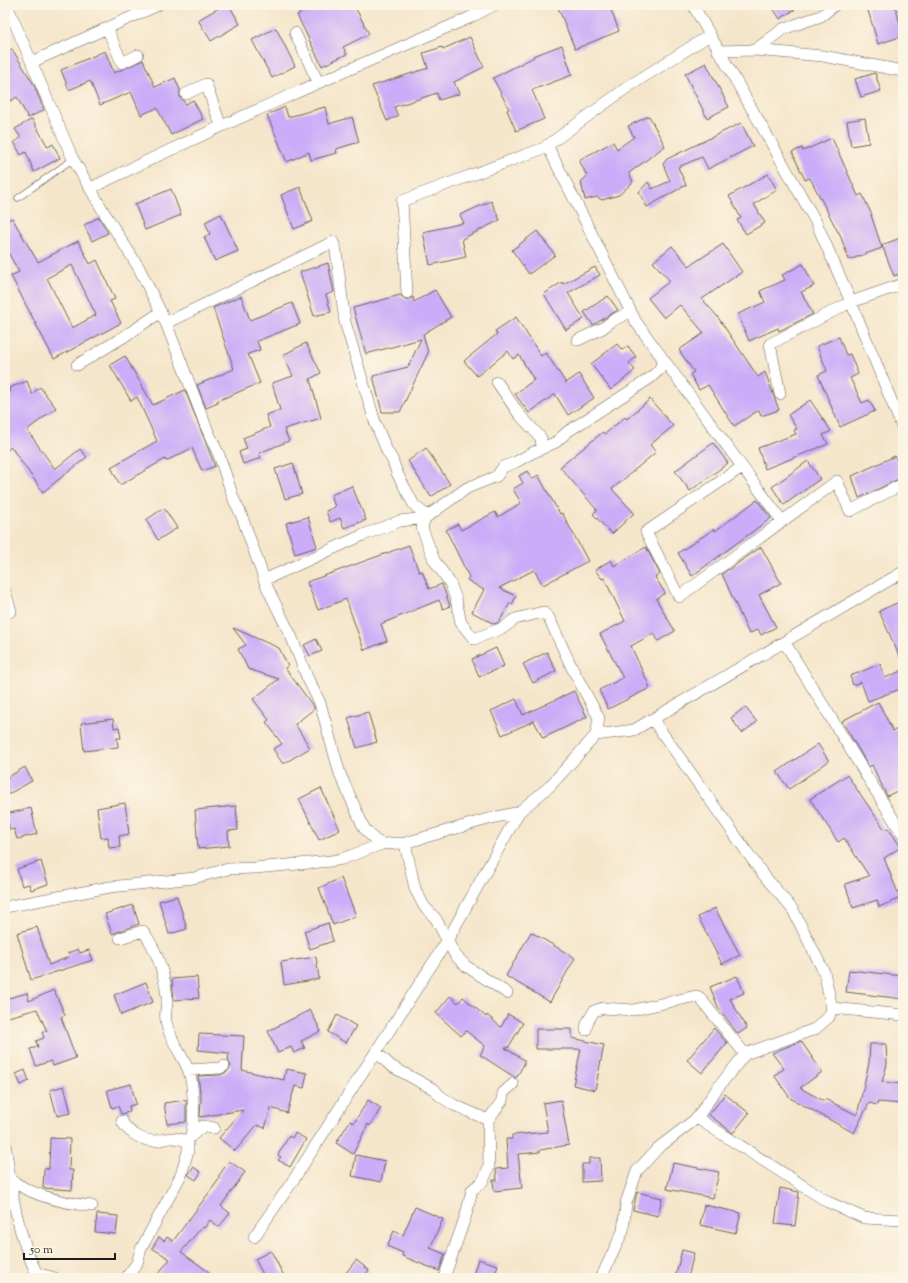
<svg xmlns="http://www.w3.org/2000/svg" width="908" height="1283" font-family="'Sorts Mill Goudy',serif">
<rect width="100%" height="100%" fill="#fcf5e5"/>
<filter id="ink" filterUnits="userSpaceOnUse"><feTurbulence type="fractalNoise" baseFrequency=".025" numOctaves="2"/><feDisplacementMap in="SourceGraphic" scale="8" xChannelSelector="R" yChannelSelector="G"/><feConvolveMatrix kernelMatrix="1 2 1 2 8 2 1 2 1" color-interpolation-filters="sRGB"/></filter>
<filter id="wash" filterUnits="userSpaceOnUse"><feTurbulence type="fractalNoise" baseFrequency=".012" numOctaves="4" result="noise"/><feDisplacementMap in="SourceGraphic" scale="16" xChannelSelector="R" yChannelSelector="G"/><feGaussianBlur stdDeviation="0.9" result="paint"/><feColorMatrix in="noise" values="0 0 0 0 0 0 0 0 0 0 0 0 0 0 0 0 0 1.4 0 .05"/><feComposite in="paint" operator="in"/></filter>
<g filter="url(#wash)">
<rect width="100%" height="100%" fill="#f5e6cb"/>
<g id="blocks">
<path fill="#caacf8" fill-rule="evenodd" d="M224 5H229L240 24 211 41 198 20Z
M316 5H354L369 34 343 47 347 54 322 66 297 15Z
M557 5H609L619 31 575 49Z
M771 5H802L780 19Z
M874 5H895L903 36 878 44 867 7Z
M276 28 295 66 272 78 252 40Z
M470 37 484 67 454 82 459 94 439 100 437 93 394 107 398 116 387 121 372 86 428 68 423 53 442 47 443 49Z
M562 45 572 75 532 90 544 119 516 131 507 110 509 109 493 78 534 57 533 56Z
M12 49 33 83 44 110 28 118 17 97 5 104V53Z
M105 51 114 73 143 60 155 87 175 78 180 90V97L186 104 193 100 203 119 171 135 157 108 141 115 131 92 100 105 90 81 69 90 61 70Z
M706 63 729 107 707 118 685 74Z
M875 73 881 91 861 97 855 79Z
M285 107 288 117 325 107 329 124 352 117 359 142 336 149 337 153 311 160 309 152 287 162 267 115Z
M649 116 665 146 629 173 633 182 619 195 602 200 597 197 585 200 581 182 587 176 579 160 613 142 617 149 634 137 628 126Z
M865 118 869 143 851 146 847 121Z
M32 119 48 147 53 144 60 158 34 172 26 152 21 155 14 142 21 138 15 129Z
M741 123 753 146 708 169 702 157 678 167 686 185 647 207 639 192 648 182 652 189 670 181 663 164 667 159Z
M832 138 858 196 862 194 872 215H871L882 248 849 260 839 232H838L810 178 805 180 792 152 802 148 803 151Z
M768 174 777 190 754 204 765 223 746 234 737 220 741 218 729 196Z
M300 187 313 221 294 229 281 195Z
M171 189 181 215 145 230 135 204Z
M491 201 500 220 462 239 466 257 430 265 423 232 464 223 460 215Z
M221 214 238 251 215 261 204 237 210 234 205 222Z
M99 217 108 233 92 241 84 225Z
M12 218 38 262 78 241 90 264 97 260 115 299 110 301 121 323 54 359 11 276 19 272 5 247V222ZM72 265 96 315 72 328 47 278Z
M537 231 555 255 529 274 512 250Z
M903 237V273L894 276 882 245Z
M723 244 742 272 702 299 717 316 758 377 765 372 779 410 761 416 759 410 734 426 708 385 699 390 690 374 694 372 679 350 704 333 680 305 664 318 648 298 670 281 653 262 672 246 689 266Z
M328 263 334 292 326 295 331 312 314 316 300 272Z
M803 264 814 286 801 292 813 314 779 331 778 328 749 341 738 314 765 302 760 291 785 280 782 275Z
M595 267 600 275 568 293 584 319 566 330 544 294 562 282 563 284Z
M435 290 451 317 423 334 428 353 400 412H382L373 376 408 367 421 339 366 354 353 308 400 295 407 300 413 297 414 302Z
M241 296 250 320 292 303 300 324 257 341 260 350 248 354 260 383 217 401 218 403 206 408 197 385 234 369 213 308Z
M608 296 618 310 593 325 584 312Z
M516 317 541 356 546 353 566 383 579 374 594 398 568 415 555 394 529 413 515 394 534 380 519 355 513 359 508 351 477 376 464 361 497 334 495 331Z
M839 337 846 355 850 354 858 374 850 378 862 403 869 400 875 411 840 427 818 375 827 371 817 346Z
M306 343 321 373 310 379 321 418 284 429 289 441 259 453 261 458 243 464 239 452 247 449 243 438 270 427 266 415 280 410 272 383 293 376 283 355Z
M617 344 622 350 628 346 636 357 629 363 635 370 611 390 591 364Z
M125 356 153 405 185 390 215 466 202 471 192 448 166 461 165 459 120 485 111 467 157 441 137 397 131 401 110 365Z
M27 381 32 394 40 387 56 408 27 430 55 469 80 449 87 457 43 492 11 447 5 452V393L10 392 9 388Z
M650 399 673 426 650 445 656 452 612 489 634 513 612 534 593 514 597 510 560 467 603 432 605 434 625 417 627 419Z
M810 400 831 431 823 435 828 444 765 469 758 448 796 434 794 430 797 429 788 415Z
M713 443 728 463 690 491 675 471Z
M426 448 450 484 431 497 408 461Z
M895 456 903 471V477L859 498 852 476Z
M808 461 820 479 784 505 772 487Z
M293 463 302 494 285 499 275 469Z
M527 471 532 479 538 475 560 514 562 513 588 561 543 585 534 570 499 588 516 596 512 605 510 603 499 622 494 624 472 612 484 590 467 580 469 577 446 530 458 524 461 530 495 512 498 517 521 503 513 489 523 483 519 476Z
M352 486 366 520 344 528 340 518 330 522 326 511 335 507 331 495Z
M757 500 771 518 692 576 678 553 714 529 715 531Z
M164 508 177 528 158 540 146 520Z
M308 517 317 547 295 554 286 523Z
M409 545 419 572 422 571 429 589 442 584 450 606 443 609 439 600 381 624 387 641 364 650 346 599 318 610 307 582Z
M646 547 660 574 655 577 665 593 656 599 675 631 658 641 654 633 631 646 650 688 608 709 599 690 623 678 600 634 625 621 604 578 602 579 595 570 611 560 614 566Z
M761 547 781 583 759 595 776 627 761 635 758 629 749 634 722 574Z
M899 602 903 611V664L879 611Z
M233 628 279 648 288 666 285 668 314 707V709L295 724 310 748 283 764 273 749 282 744 266 722 269 720 253 699 279 679 248 669 238 649 246 645Z
M316 639 322 651 310 656 304 645Z
M496 648 504 666 479 677 472 659Z
M547 652 556 671 533 683 523 664Z
M880 664 885 678 903 670V688L868 701 861 682 853 685 850 676Z
M574 691 587 717 543 738 534 721 502 735 491 711 516 699 523 715Z
M878 702 893 731 900 728 903 733V788L887 796 872 765 869 767 842 721Z
M745 707 757 722 742 733 731 718Z
M368 712 377 742 357 748 348 718Z
M113 719 114 728 119 727 121 738H117L118 747 84 751 81 723Z
M818 744 829 761 789 789 777 772Z
M25 767 32 781 5 796V779Z
M847 775 885 830 888 828 901 847 884 858 900 898 879 907 877 900 853 908 845 884 869 876 844 838 838 842 810 799Z
M321 788 340 830 319 840 299 799Z
M125 803 129 834 119 836 120 847 109 848 108 837 101 838 97 808Z
M236 806 238 830 228 831 229 846 198 849 195 810Z
M31 808 37 834 17 839 14 829 10 830 6 814Z
M41 861 48 884 31 890 29 884 22 886 17 869Z
M341 878 356 916 333 925 319 888Z
M177 896 187 929 169 934 159 901Z
M133 905 139 924 112 934 105 914Z
M715 908 740 955 722 964 698 917Z
M328 923 333 941 310 949 304 931Z
M37 927 49 965 69 957 68 953 78 949 80 953 89 950 93 960 31 980 17 933Z
M531 932 575 958 550 1002 506 976Z
M316 957 319 979 284 985 281 962Z
M849 970 903 976V999L846 992Z
M737 976 744 993 730 999 747 1028 738 1034 718 1007 710 987Z
M197 977 199 998 174 1000 172 979Z
M146 982 153 1002 121 1015 114 995Z
M54 990 65 1015 61 1017 76 1058 53 1066 51 1061 36 1066 30 1049 38 1047 36 1041 44 1038 42 1032 47 1031 37 1009 5 1018V999L27 993 29 1001Z
M450 996 458 1003 463 997 486 1017 487 1015 501 1027 508 1014 523 1023 508 1048H505L524 1060V1064L516 1078 480 1055 485 1046 466 1031 461 1036 436 1013Z
M310 1010 321 1031 301 1041 305 1048 294 1053 291 1047 278 1053 268 1031Z
M337 1015 356 1026 346 1043 328 1032Z
M714 1028 727 1043 702 1073 687 1060Z
M536 1029H572V1038L604 1045 595 1090 573 1085 581 1049H536Z
M199 1034 244 1036 242 1070 284 1080 286 1069 307 1073 304 1088 295 1086 287 1113 271 1108 265 1128 257 1125 235 1151 219 1138 243 1110 200 1117 201 1098 198 1076 220 1075 227 1072 231 1066 228 1061 229 1053 198 1050Z
M801 1041 822 1072 800 1088 824 1101 825 1099 857 1115 869 1063 870 1044H886L887 1064 882 1082 903 1084V1104L878 1102 877 1105 869 1103 854 1133 790 1098 774 1075 784 1069 772 1053Z
M25 1070 29 1081 21 1085 16 1074Z
M131 1084 136 1104 129 1106 130 1112 121 1114 118 1106 112 1108 107 1090Z
M64 1086 71 1113 57 1116 50 1090Z
M725 1094 749 1113 733 1133 709 1115Z
M186 1100V1122L167 1124 164 1103Z
M368 1100 381 1108 370 1126 368 1124 353 1154 336 1143 350 1121 354 1123Z
M561 1100 569 1145 540 1150V1152L518 1154 522 1188 494 1191 493 1180H497L496 1169 508 1168 506 1139H512V1135L548 1132 543 1103Z
M295 1133 306 1139 290 1167 278 1160 281 1157 278 1155 289 1136 292 1138Z
M50 1138 70 1139 69 1170H73L72 1190 43 1188 44 1169H49Z
M356 1155 385 1161 381 1182 352 1176Z
M589 1158H600L601 1181 582 1182V1164H589Z
M229 1161 245 1172 221 1206 230 1213 219 1227 210 1220 204 1228 202 1227 181 1252 209 1272 204 1278H155L170 1259 152 1248 159 1237 164 1241 167 1237 173 1241 220 1178 218 1177Z
M673 1163 719 1172 713 1198 667 1189Z
M193 1167 201 1172 196 1180 188 1175Z
M780 1188 799 1192 795 1226 775 1224Z
M637 1192 662 1198 658 1216 633 1210Z
M704 1205 741 1213 736 1233 700 1225Z
M415 1207 443 1219 430 1248 445 1254 439 1271 402 1256 403 1253 387 1246 394 1231 403 1235Z
M97 1214 118 1216 116 1234 95 1232Z
M682 1250 694 1253 688 1278H675Z
M271 1251 285 1278H265L255 1259Z
M478 1259 498 1265 494 1278H472Z
M356 1260 369 1270 363 1278H342Z"/>
</g>
</g>
<g filter="url(#ink)">
<use href="#blocks" fill-opacity="0" stroke="#686359" stroke-width="1"/>
<g fill="none" stroke-linecap="round" stroke-linejoin="round">
<g stroke="#686359" stroke-width="7">
<path id="lane" d="M18 198 73 159"/>
</g>
<g stroke="#686359" stroke-width="12">
<path id="street" d="M7 5 73 159 105 214 139 268 166 323 333 242 336 251 345 322 375 422 387 451 392 459 397 473 414 505 427 516
M693 5 816 222 851 302 903 429
M107 28 122 63 138 55
M295 33 318 82
M755 50 783 29 821 16 835 5
M718 51 755 50 823 56 903 71
M32 62 158 5
M186 94 206 84 221 126
M547 145 636 322 782 521
M91 188C215 127 342 72 469 18L494 5
M407 293 402 201 544 148 629 86 710 35
M166 323 207 429 219 455 234 500 241 514 267 587 292 638 307 677 320 703 340 774 364 828 375 840 382 844 405 843 488 819 519 812 550 786 596 735 599 718 572 668 549 618 543 612 515 619 503 628 474 639 461 623 456 599 450 583 434 560 422 528 425 518
M578 340 603 328 612 321 630 312
M77 365 125 336 161 312
M497 382 519 414 541 438 542 448
M780 394 770 344 851 302 903 284
M742 467 646 532 679 597 837 481 850 511 903 484
M264 580 363 535 400 521 425 518 467 488 497 476 503 467 516 462 532 453 556 442 567 432 649 379 659 370 664 360
M5 592 11 611 5 614
M785 643 903 835
M653 720 762 873 793 910 824 972 832 1008 829 1017 815 1029 745 1054 716 1090 697 1118 828 1202 864 1218 903 1220
M596 735 634 730 903 572
M405 843 415 889 424 906 436 919 455 955 466 966 507 993
M5 907 110 887 194 878 228 869 255 868 331 861 342 859 382 844
M120 938 143 931C157 950 164 973 167 996 168 1007 163 1012 167 1026 172 1042 181 1054 188 1069 194 1083 195 1122 191 1135
M832 1008 903 1015
M586 1030 587 1023 594 1011 603 1008 633 1010 696 996 699 997 745 1054
M376 1052 391 1066 435 1090 440 1096 454 1105 488 1120 489 1167 483 1181 472 1190 466 1215 444 1278
M188 1070 220 1068 224 1066
M488 1120 502 1101 503 1093 513 1084
M122 1121C127 1132 141 1140 153 1141 160 1141 166 1138 172 1138 178 1138 183 1140 188 1141V1151L181 1175 141 1249 137 1263 126 1278
M190 1137 203 1126 214 1128
M5 1143C11 1190 17 1236 39 1278
M9 1178C31 1196 64 1203 92 1206
M254 1237 292 1182 447 941 519 812
M36 1273 55 1278
M601 1278 623 1231 626 1203 637 1171 658 1148 697 1118"/>
</g>
<use href="#lane" stroke="#fff" stroke-width="5.5"/>
<use href="#street" stroke="#fff" stroke-width="11"/>
</g>
</g>
<rect width="908" height="1283" fill="none" stroke="#fcf5e5" stroke-width="20"/>
<path d="M24 1253v6h91v-6" fill="none" stroke="#1c1c1c" stroke-width="2"/>
<text x="30" y="1253" font-size="12" fill="#1c1c1c" stroke="#fcf5e5" stroke-width="3" paint-order="stroke">50 m</text>
</svg>
